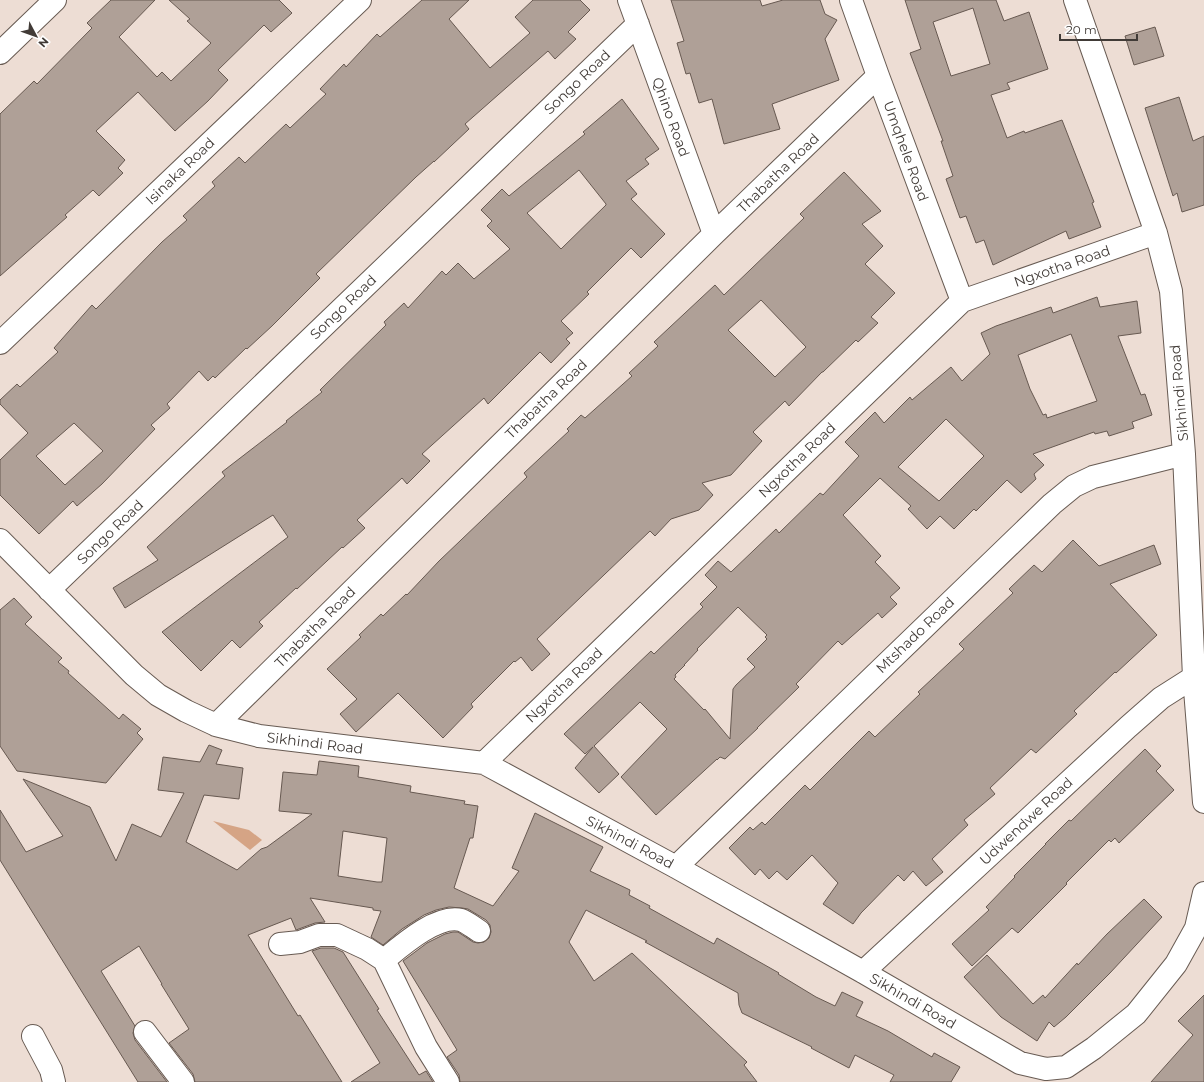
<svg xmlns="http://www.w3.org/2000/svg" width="1204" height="1082" font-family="Montserrat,sans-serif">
<rect width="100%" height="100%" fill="#edddd4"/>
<path fill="#d5a485" d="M213 821 249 830 262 840 250 850Z"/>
<path fill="#afa097" stroke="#675951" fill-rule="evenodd" d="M111 0H155L119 37 157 77 162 72 171 81 211 43 187 21 190 19 169 0H279L292 13 271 32 264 25 218 70 228 80 208 101 175 131 138 92 96 131 125 160 118 168 123 173 99 196 93 190 65 215 67 217 0 276V114L34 81 37 84 92 28 87 23Z
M422 0H469L449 19 490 68 530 33 515 17 533 0H580L590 10 568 32 576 39 555 59 548 51 465 124 469 129 434 162V161L416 177 316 274 320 278 272 326 247 349 246 348 215 378 213 376 208 381 199 371 167 404 170 408 151 425 155 429 102 484 77 506 73 501 39 534 0 495V460L28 433 0 404V400L17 384 20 387 58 352 54 348 92 305 96 309 162 242 187 220 183 216 215 186 212 182 239 157 245 163 286 124 290 128 326 94 320 89 344 64 346 67 377 34 380 37ZM74 423 103 451 65 485 36 456Z
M671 0H760L762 6 783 0H820L825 14 837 20 825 39 839 80 772 104 780 129 724 144 712 99 699 103 690 73 686 74 677 43 684 41Z
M905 0H996L1004 21 1029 12 1048 69 1007 83 1010 89 991 95 1007 138 1024 131 1025 133 1062 120 1094 202 1092 203 1101 227 1069 239 1066 231 993 265 984 240 976 243 966 216 960 218 946 179 953 176 941 141H943L910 53 921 49ZM973 8 990 64 951 76 933 22Z
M1155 27 1164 56 1134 65 1125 36Z
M1179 97 1193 141 1204 136V205L1182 212 1177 193 1173 196 1145 108Z
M622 99 659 149 645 159 649 164 626 181 637 194 631 199 665 234 641 258 631 248 587 292 589 294 561 321 573 333 566 339 570 343 551 363 540 352 488 404 484 398 422 454 430 461 407 484 402 478 357 520 365 528 343 548 342 547 297 589 296 588 259 622 263 626 240 648 232 640 201 671 162 632 288 537 273 515 125 608 113 588 158 560 147 547 225 476 222 472 287 422 286 421 322 392 320 390 386 325 384 322 404 303 408 308 442 271 446 275 458 263 474 279 510 249 487 226 492 221 481 210 502 189 509 196 585 134 583 132ZM579 170 606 204V205L561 249 527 213Z
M844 172 881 211 862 224 883 246 865 264 895 293 871 317 878 323 858 342 856 340 823 372H822L789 406 785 401 753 432 762 441 731 475 702 483 713 495 699 510 671 519 655 536 650 531 537 639 550 654 532 671 521 657 515 662 514 661 471 704 473 707 443 738 398 693 356 732 340 714 357 699 327 669 361 637 359 635 381 614 383 616 406 594 407 595 439 561 527 477 524 473 569 431 567 429 581 415 585 418 632 376 629 373 658 346 654 342 715 285 724 295 804 218 800 214ZM761 300 806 347 775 377 728 330Z
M1097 297 1100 307 1137 301 1141 333 1118 336 1141 395 1145 394 1152 415 1132 422 1134 428 1109 436 1107 431 1095 434 1094 432 1033 454 1044 465 1034 474 1036 479 1021 493 1007 480 976 511 974 509 954 529 940 516 927 529 908 509 911 506 880 478 843 515 881 556 875 562 900 588 890 597 897 604 882 618 878 613 842 645 838 641 796 684 799 687 757 728H758L725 759 720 757 717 760V759L656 815 621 777 667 729 640 702 594 746 619 774 599 793 575 768 593 747 585 754 564 734 651 651 654 654 703 607 700 604 717 587 705 575 718 561 731 572 776 529 779 533 820 493 823 495 859 456 845 442 875 412 884 423 910 397 912 400 951 367 962 381 990 354 981 333 996 326 1051 307 1053 313ZM1071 334 1097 401 1047 418 1046 414 1043 415 1030 389 1018 355ZM946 419 984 456 939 501 898 467ZM738 607 767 635 765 637 767 639 747 659 755 667 736 685 733 689 730 739 705 709 704 710 674 679 676 677 675 675 685 665H684L698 650 697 649Z
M1073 540 1099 566 1154 545 1161 564 1110 584 1157 635 1116 673 1115 672 1074 711 1077 714 1036 753 1031 749 990 788 995 794 964 820 968 825 932 859 943 872 926 886 913 871 904 881 898 875 861 913 853 924 823 904 838 883 812 855 787 880 777 871 769 879 760 869 755 875 729 848 750 827 753 830 762 822 765 825 805 785 810 790 869 731 875 737 920 694 918 692 964 649 959 644 1013 593 1009 589 1034 565 1042 572Z
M14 598 32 617 25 624 62 658 58 662 69 671 68 673 119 719 123 714 141 729 137 733 143 739 106 783 17 771 0 746V610Z
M209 745 222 750 216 764 243 768 239 799 204 795 186 842 237 870 261 849 267 847 312 814 279 811 283 772 317 775 319 761 359 766 358 777 411 786 410 792 465 801 464 804 478 806 473 838H470L454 888 493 906 519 871 512 868 535 813 603 847 590 871 630 890 629 895 650 906 649 908 714 944 717 938 779 973 778 974 816 997 835 1006 842 992 863 1002 856 1016 888 1031 932 1057 934 1053 960 1067 951 1082H890L894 1075 855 1055 849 1068 811 1048 812 1047 742 1013 739 1005 738 993 645 942 647 941 586 910 569 942 594 981 632 953 747 1062 744 1065 757 1082H460L459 1075 447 1057 457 1050 403 961 427 943 445 934 453 932H458L473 942 478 943 484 942 489 938 491 932 490 925 486 920 468 909 462 908 449 907 436 910 424 915 402 929 383 945 371 937 381 911 373 910V908L310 898 325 922 315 923 296 930 291 918 248 935 298 1016 300 1015 342 1082H195L193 1074 169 1043 189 1029 161 984H162L139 946 101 971 135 1026 133 1033 135 1040 167 1082H138L0 860V810L26 852 63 836 23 779 90 807 116 861 132 824 161 837 184 793 158 790 163 757 200 762ZM343 831 387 838 382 882H377L338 876Z
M1145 749 1161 766 1156 771 1174 790 1119 843 1115 838 1111 842 1109 840 1066 883 1067 884 1018 933 1012 928 972 966 952 944 989 910 986 907 1015 877 1014 876 1046 844H1045L1069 820 1071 821Z
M1144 899 1162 917 1110 973 1066 1017 1054 1027 1049 1022 1037 1041 1001 1017 964 977 987 955 1033 1004 1043 995 1045 998 1077 963 1078 965 1107 934Z
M321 948H334L343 952 379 1009 377 1010 419 1075 426 1071 433 1082H351L380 1063 312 951Z
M1204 995V1082H1151L1193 1035 1178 1021Z"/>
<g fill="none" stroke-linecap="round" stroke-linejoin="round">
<g stroke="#685b53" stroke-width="24">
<path id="street" d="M629 0 714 234
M851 0 878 76 962 301
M1075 0 1156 233 1171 291 1184 454 1194 677 1204 802
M0 53 55 0
M0 343 360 0
M0 540 134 675 158 695 186 711 216 725 259 736 484 763 676 867 863 972 1020 1063 1046 1069 1066 1067 1094 1048 1136 1014 1176 964 1196 928 1204 893
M49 590 638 24
M216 725 714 234 878 76
M484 763 962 301 1156 233
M676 867 1052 504 1074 486 1093 477 1184 454
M280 944 300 942 319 935H337L367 949 384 960 426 1047 448 1082
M384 960C401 946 437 914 461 920 467 922 474 928 479 931
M863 972 1128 727 1161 698 1194 677
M145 1032 183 1082
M33 1036 51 1070 54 1082"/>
</g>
<use href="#street" stroke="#fff" stroke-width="22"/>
</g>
<g text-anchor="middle" stroke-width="3" stroke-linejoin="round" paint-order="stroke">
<g font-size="14" fill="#413b37" stroke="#fff">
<text transform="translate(577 82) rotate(-44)" y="5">Songo Road</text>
<text transform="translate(671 117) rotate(70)" y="5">Qhino Road</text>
<text transform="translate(906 151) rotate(70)" y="5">Umqhele Road</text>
<text transform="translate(180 171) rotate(-44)" y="5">Isinaka Road</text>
<text transform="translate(778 173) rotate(-44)" y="5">Thabatha Road</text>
<text transform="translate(1062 266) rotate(-19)" y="5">Ngxotha Road</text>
<text transform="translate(343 307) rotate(-44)" y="5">Songo Road</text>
<text transform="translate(1179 393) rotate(-95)" y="5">Sikhindi Road</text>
<text transform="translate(546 399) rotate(-44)" y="5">Thabatha Road</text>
<text transform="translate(797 460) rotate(-44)" y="5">Ngxotha Road</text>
<text transform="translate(110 532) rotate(-44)" y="5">Songo Road</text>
<text transform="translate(315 627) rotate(-45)" y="5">Thabatha Road</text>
<text transform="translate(915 635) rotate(-44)" y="5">Mtshado Road</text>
<text transform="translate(564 685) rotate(-44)" y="5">Ngxotha Road</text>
<text transform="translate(315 743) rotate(7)" y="5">Sikhindi Road</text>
<text transform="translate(1026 821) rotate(-43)" y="5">Udwendwe Road</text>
<text transform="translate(630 842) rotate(28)" y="5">Sikhindi Road</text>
<text transform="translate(913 1001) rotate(30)" y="5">Sikhindi Road</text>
</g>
</g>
<g transform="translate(36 36) rotate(131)" stroke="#ffffff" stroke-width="3" paint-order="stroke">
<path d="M0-3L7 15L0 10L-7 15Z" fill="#413b37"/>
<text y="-6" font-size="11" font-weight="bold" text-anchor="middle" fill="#413b37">N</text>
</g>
<path d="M1060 34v6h77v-6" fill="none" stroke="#413b37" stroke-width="2"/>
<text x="1066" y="34" font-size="12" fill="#413b37" stroke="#ffffff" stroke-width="3" paint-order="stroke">20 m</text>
</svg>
